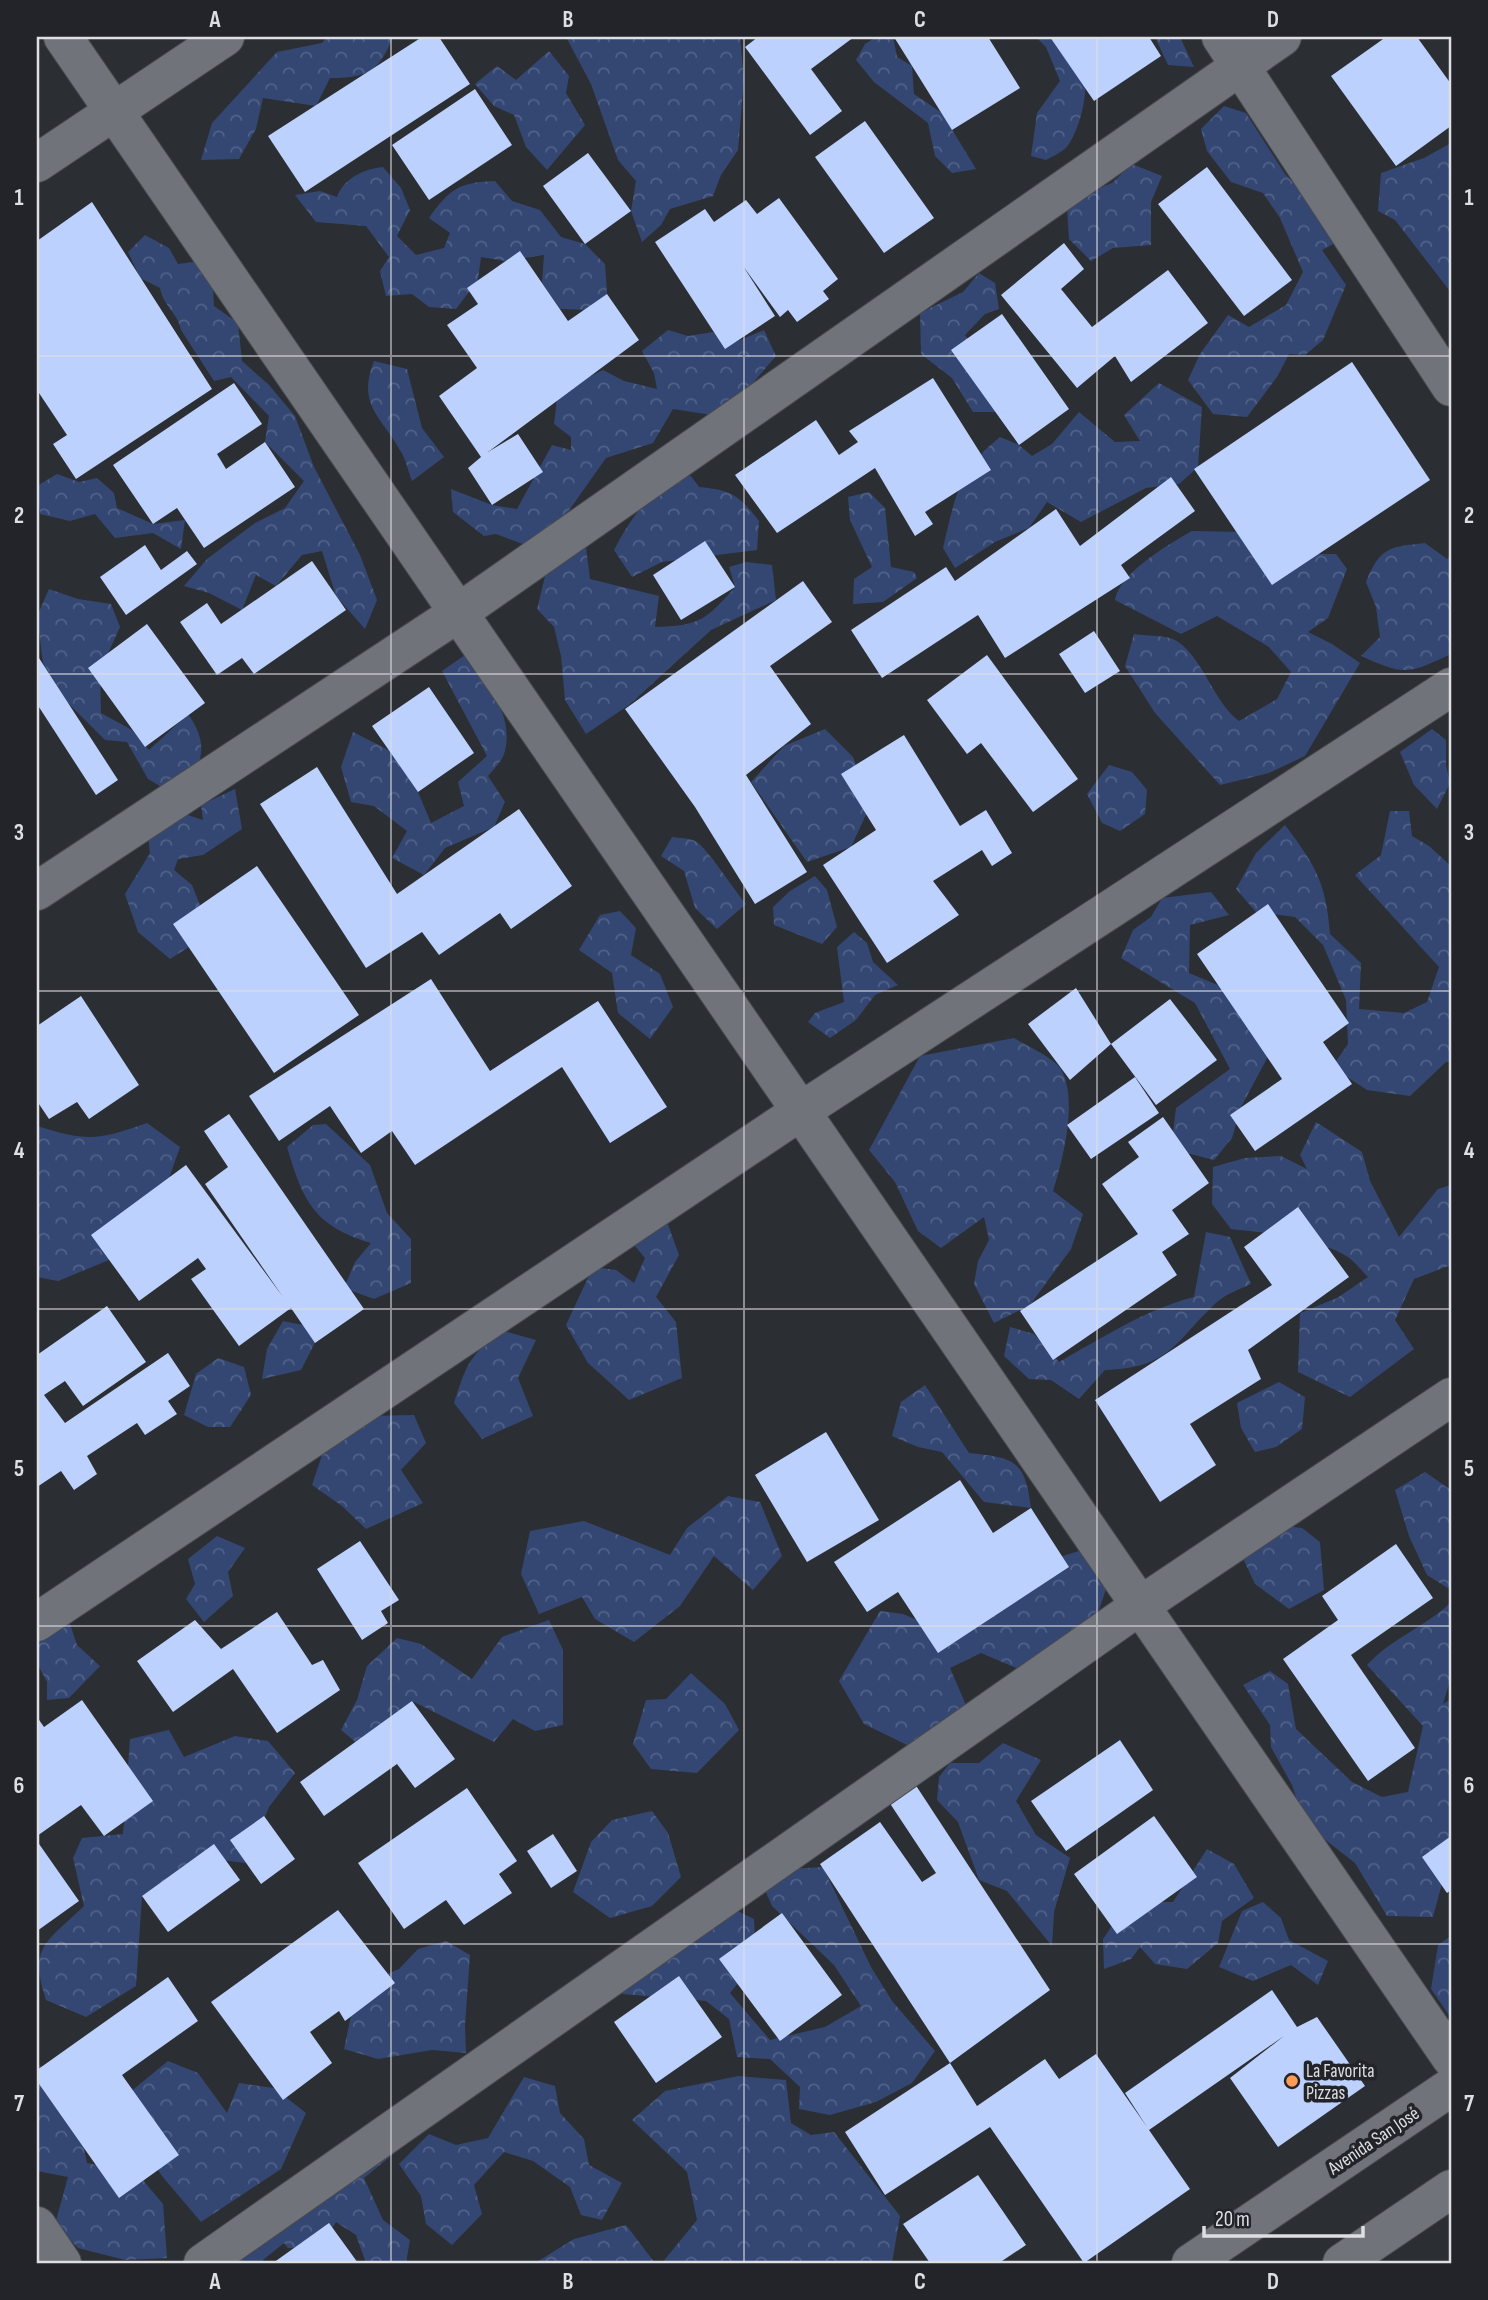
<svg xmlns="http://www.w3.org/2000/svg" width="1488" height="2300" font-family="'Sofia Sans Condensed',sans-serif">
<defs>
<pattern id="forest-crowns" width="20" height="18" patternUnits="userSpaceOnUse" patternTransform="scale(1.75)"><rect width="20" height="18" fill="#344773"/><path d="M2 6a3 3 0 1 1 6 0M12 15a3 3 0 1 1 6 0" fill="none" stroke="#516187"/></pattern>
</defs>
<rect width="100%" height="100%" fill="#2b2e33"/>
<path fill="url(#forest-crowns)" d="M327 37H393C379 72 367 78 330 78L316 106 263 98 256 129 239 159 201 160 212 123 277 52 322 43Z
M566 37H740L744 79 738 150 721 175 713 196 670 209 661 225 642 242 631 211 636 181 618 160 591 84Z
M876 37H893L897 57 912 66 914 94 942 113 976 169 952 173 935 156 928 123 874 82 856 60 865 44Z
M1036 37H1076C1092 68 1087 114 1069 144 1065 151 1053 156 1046 160L1031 156 1037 113 1060 81 1046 47Z
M1155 37H1180L1194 67 1168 65Z
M549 51 569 76 566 93 585 125 547 170 526 147 514 115 494 106 475 84 497 66 516 80Z
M1224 106 1246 113 1285 174 1328 219 1337 242 1322 250 1346 285 1323 340 1305 355 1289 354 1277 377 1247 417 1213 414 1188 380 1200 354 1228 315 1249 327 1286 305 1303 272 1280 218 1263 193 1231 182 1207 151 1201 129Z
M1451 143V288L1449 290 1395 220 1378 211 1381 173 1424 158Z
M1132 164 1162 176 1151 202V245L1113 248 1091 261 1069 239 1067 208 1089 192 1112 183Z
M383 167 401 188 410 210 397 236 416 255 444 248 450 233 429 218C449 189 460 182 495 181L512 201 540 210 561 237 585 244 605 264 607 294 593 310 560 309 542 283 544 255 505 261 481 257 478 280 456 309 429 307 412 294 386 296 380 271 389 257 366 226 316 222 295 195 320 191 337 197C344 178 364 169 383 167Z
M145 235 169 248 178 264 201 261 212 277 214 306 238 323 242 361 269 385 295 416 314 467 360 555 377 600 365 629 336 596 322 551 302 555 276 586 256 575 242 610 209 593 184 586 207 559 255 523 285 508 304 481 265 442 269 416 231 377 214 381 181 330C178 313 163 306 160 288L140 278 128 252Z
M979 273 995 283 999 309 985 314 965 335 987 371 995 412H973L952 378 921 354 920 313 963 292Z
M668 330 688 336 713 332 733 343 764 330 776 356 751 385 712 415 673 409 653 443 606 458 558 526 528 546 496 534 484 536 453 512 451 489 492 505 517 509 552 445 571 450V437L554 424 558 392 603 370 624 381 657 389 654 373 642 351Z
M374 361 407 369 422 428 444 457 412 481C408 471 406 459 400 450 380 415 357 405 374 361Z
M1159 383 1202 407 1198 467 1179 484 1146 488 1081 522 1047 502 1029 528 995 542 955 568 943 548C955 498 958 470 1000 437L1019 445 1032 456 1052 444 1079 412 1115 442 1140 441 1124 415Z
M679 472 691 476 699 487C731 490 739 495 759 521L757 550 662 562 632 577 614 550C630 518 650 493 679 472Z
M57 474 79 482 97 478 114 493 117 508 153 524 185 520 181 549 153 533 115 538 95 514 70 521 40 514 37 486Z
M869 492 885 508 891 567 914 572 917 578 883 602 853 604 854 579 872 567 850 520 848 497Z
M1192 531 1245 532 1285 554H1336L1347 569 1328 618 1308 632 1332 644 1360 663 1305 756 1269 773 1220 785 1155 713 1125 666 1134 634C1145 636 1162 635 1173 639 1201 652 1213 702 1239 721L1277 699 1291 672 1269 647 1217 616 1181 634 1115 600C1119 573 1169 544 1192 531Z
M1425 543 1447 559 1451 554V654C1408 674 1405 676 1361 656L1380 637 1376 607 1366 582C1380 547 1389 547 1425 543Z
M586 547 590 579 659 596 655 627C699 626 706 620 735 587L729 567 746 562 772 565 776 600 711 630 629 705 586 734 565 700 561 656 554 627 537 609 550 556Z
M49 589 78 599 111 604 120 627 100 671 101 713 132 730 149 750 188 714C212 748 200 766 179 797L148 779 127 742 105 740 67 702 43 663 37 616Z
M465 655C486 681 516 717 504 754 502 761 493 770 488 776L505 802 494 827 445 848 424 875 392 858 407 831 374 806 351 802 341 767 353 732 414 763 418 792 431 823 464 806 458 782 487 756 442 671Z
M825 729 853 757 871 804 851 847 807 862 751 782 784 746Z
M1432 729 1446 740V765L1450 783 1437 809 1414 785 1400 752Z
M1109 765 1132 772 1147 790 1145 814 1120 831 1102 823 1087 794Z
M235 789 242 829 203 855 178 859 174 870 192 885 211 933 170 959 138 932 125 894 150 853 147 828 185 814 203 820 201 805Z
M1390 811H1409L1412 836 1429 846 1451 866V1062H1446L1410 1096 1367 1090 1332 1067 1348 1044 1346 1000 1323 945 1295 917 1256 912 1236 889 1256 853 1285 825C1316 866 1326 883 1330 934L1361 963 1359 1009 1404 1013 1427 1002 1439 967 1355 875 1381 855Z
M672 837C679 838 689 838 695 841 706 846 734 890 746 904L717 929 695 908 684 871 661 856Z
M815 876 827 890 837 927 822 944 774 925 773 907 790 891Z
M1211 892 1229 915 1190 925 1189 973 1239 994 1272 1049 1241 1107 1232 1138 1214 1160 1171 1149 1176 1108 1230 1069 1195 1003 1121 958 1133 930 1151 917 1162 898Z
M620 911 636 928 631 955 660 974 673 1007 650 1039 618 1013 612 973 579 950 600 915Z
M854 932 867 943 873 962 898 985 875 995 856 1020 830 1038 808 1022 815 1013 844 1002 837 947Z
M1014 1038C1024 1044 1054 1058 1060 1068 1079 1097 1063 1160 1053 1191L1083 1214 1071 1249 1030 1305 994 1323 974 1284 978 1261 989 1240 984 1217 941 1248 918 1231 895 1182 869 1150 920 1056Z
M1316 1122 1362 1152 1370 1181 1399 1237 1438 1189 1451 1185V1265L1414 1279 1395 1320 1414 1349 1350 1397 1298 1372 1300 1313 1337 1298 1368 1277C1362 1271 1355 1262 1348 1257 1321 1239 1263 1232 1231 1229L1212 1204 1213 1167 1245 1158 1281 1156 1307 1169 1300 1155Z
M147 1123 180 1147 154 1221 109 1260 58 1281 37 1277V1126C88 1142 98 1140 147 1123Z
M326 1124 370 1165 387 1213 411 1239V1283L374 1299 344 1288 355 1262 371 1243C314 1226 303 1201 287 1147L313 1125Z
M666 1219 679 1255 656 1297 676 1322 682 1378 629 1400 588 1363 566 1325 593 1267 616 1270 634 1283 645 1258 630 1240Z
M1206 1232 1230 1237 1251 1284C1240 1289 1226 1294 1217 1302 1175 1341 1171 1368 1105 1370L1079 1399 1051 1380 1029 1379 1004 1356 1010 1327 1034 1334 1059 1362C1104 1337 1144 1310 1194 1297Z
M283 1321 322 1329 301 1370 262 1379 267 1349Z
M504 1331 536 1340 518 1378 533 1416 482 1439 454 1403C466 1365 470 1353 504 1331Z
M218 1358 244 1367 251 1395 230 1427H208L184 1415 196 1374Z
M1279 1382 1305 1397 1302 1429 1276 1447 1255 1452 1241 1428 1237 1403Z
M925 1385 969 1453C1015 1458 1025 1460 1031 1508L984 1502 942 1452 918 1447 892 1436 901 1402Z
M414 1415 426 1443 401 1470 423 1503 366 1529 342 1506 312 1485 324 1449 369 1416Z
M1425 1472 1451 1490V1590L1427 1575 1409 1536 1395 1490Z
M728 1496 760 1502 782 1556 753 1590 714 1556 680 1606 634 1642 595 1619 582 1597 539 1614 521 1574 530 1531 584 1521 670 1555 687 1528Z
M1284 1526 1302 1528 1320 1542 1324 1590 1289 1609 1255 1584 1242 1556Z
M217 1536 245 1548 228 1572 233 1596 204 1622 186 1599 195 1584 188 1559Z
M1082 1550 1110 1577 1088 1643 1021 1670 981 1653 950 1668 966 1705 907 1745 864 1724 839 1681 880 1611 903 1614 950 1634 1009 1573Z
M1450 1603 1451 1677 1443 1704 1451 1699V1850L1433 1917 1387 1916 1355 1863 1305 1824 1292 1785 1271 1747 1270 1725 1243 1685 1270 1671 1288 1684 1296 1729 1352 1782 1382 1797 1408 1792 1423 1726 1367 1665C1393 1637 1424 1628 1450 1603Z
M67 1615 77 1645 100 1666 69 1698 47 1700V1682L37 1663V1632Z
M549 1620 563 1650V1725L535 1731 513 1719 494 1742 412 1701 365 1750 341 1730 357 1700 367 1666 397 1638 421 1644 472 1679 502 1637Z
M691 1673 725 1704 739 1730 697 1773 651 1769 633 1744 646 1700 666 1699Z
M169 1730 184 1757 235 1736 268 1741 295 1773 269 1807 246 1863 196 1857 142 1896 136 1986 86 2017 46 2000C28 1946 47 1942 84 1906L73 1858 82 1838 123 1834 130 1739Z
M1003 1743 1041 1760 1016 1801 1036 1835 1070 1858 1054 1912 1052 1946 1007 1891 979 1880 958 1822 937 1800 939 1777 950 1763H979Z
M652 1811 668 1833 681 1877 652 1906 610 1918 573 1892 591 1842 612 1820Z
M1207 1849 1234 1864 1254 1898 1222 1921 1218 1943 1187 1969 1155 1964 1140 1947 1131 1959 1104 1969 1103 1939 1128 1902H1173Z
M823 1867 871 1967 892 2001 935 2051 912 2083 876 2102 830 2115 799 2109 800 2087 770 2059 737 2057 729 2019 706 2001 622 1994 629 1962 364 2178 383 2220 410 2240 406 2263H366L356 2235 336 2222 320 2247 288 2248 284 2243 263 2260 264 2263H234L271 2235 263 2232 259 2207 295 2187 315 2163 351 2174 630 1961 675 1948 731 1908 754 1919 756 1961 730 1993 770 2040 825 2027 861 2006 834 1965 772 1906 764 1888 774 1870Z
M1263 1902 1281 1918 1289 1940 1328 1961 1318 1985 1291 1965 1253 1981 1219 1967 1242 1911Z
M1451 1936V2018L1431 1989 1438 1945Z
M446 1941 470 1955 465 2025 466 2053 432 2050 378 2059 344 2049 357 1987 399 1969 418 1949Z
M168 2061 198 2073 227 2113 239 2083 274 2088 306 2113 281 2169 201 2222 162 2176 138 2139 124 2097Z
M37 2063 72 2093 87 2163 137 2173 163 2204 167 2258 125 2260 78 2248 55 2224 68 2177 37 2171Z
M738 2076 786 2080 791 2123 811 2135 834 2132 900 2216 892 2263H662L697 2220 687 2172 632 2120 665 2091Z
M524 2077 555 2086 560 2113 584 2139 589 2165 622 2183 602 2220 581 2215 570 2187 533 2161 504 2152 474 2185 482 2214 452 2245 426 2224 421 2196 399 2164 429 2134 456 2145 488 2138Z
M626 2225 655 2263H535L574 2239Z"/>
<path fill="#bcd1fd" d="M422 37H439L470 84 305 192 268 136Z
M758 37H854L811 69 842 111 810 135 745 47Z
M894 37H988L1020 88 952 130Z
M1050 37H1149L1161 56 1094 101Z
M1386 37H1417L1451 84V126L1396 166 1331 76Z
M475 89 512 145 429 200 392 145Z
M865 121 934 218 884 253 815 157Z
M588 153 631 211 585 244 543 186Z
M1207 167 1292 280 1244 316 1158 204Z
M779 198 838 279 823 291 829 299 797 322 788 310 780 317 743 266 775 316 725 349 655 242 705 209 714 222 746 200 757 214Z
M92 202 212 389 76 479 53 444 67 435 37 390V241Z
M1064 243 1084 269 1061 289 1092 327 1168 270 1208 323 1131 382 1115 356 1077 388 1001 295Z
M520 251 568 321 607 294 639 340 488 452 518 434 543 472 492 505 468 468 481 457 439 396 477 368 447 325 478 304 467 288Z
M1002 314 1069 409 1019 445 951 350Z
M1352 362 1430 480 1272 585 1194 469Z
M933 378 991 470 925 512 933 524 915 536 875 468 777 533 735 475 816 420 839 455 858 442 849 431Z
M234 383 262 424 217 454 226 469 265 442 295 487 204 548 177 508 153 524 113 465Z
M1171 477 1195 511 1121 565 1130 578 1005 658 978 615 882 678 851 630 946 567 955 581 1056 509 1080 546Z
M705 541 735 587 681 620 653 575Z
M145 545 161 570 187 551 197 564 126 615 100 577Z
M312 561 346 610 254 674 242 658 217 675 180 622 207 603 221 624Z
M803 581 832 622 770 666 811 724 746 775 807 872 755 904 695 807 625 709Z
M147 624 205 703 145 747 88 668Z
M1094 631 1120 671 1085 693 1059 654Z
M37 655 118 780 96 795 37 704Z
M987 655 1078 779 1033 812 981 743 967 754 927 700Z
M429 687 474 753 418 792 372 726Z
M904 735 960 826 986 810 1012 853 992 866 982 850 933 881 959 915 887 963 823 865 876 830 841 774Z
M317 767 397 894 519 809 572 886 511 929 500 913 439 955 422 932 366 968 260 804Z
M257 866 359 1015 274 1073 173 924Z
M1268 904 1349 1023 1323 1042 1352 1084 1255 1151 1230 1115 1282 1079 1197 954Z
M431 979 490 1071 598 1001 667 1107 610 1143 562 1067 415 1165 392 1131 361 1153 330 1106 279 1141 249 1096Z
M1076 988 1111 1044 1070 1080 1028 1024Z
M81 996 139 1085 89 1119 77 1102 49 1119 37 1101V1026Z
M1170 999 1217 1060 1156 1105 1111 1044Z
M1135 1077 1159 1113 1091 1159 1067 1125Z
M229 1114 364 1309 315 1343 291 1308 239 1346 191 1279 206 1269 198 1258 139 1301 91 1235 186 1165 283 1297 205 1184 228 1167 204 1131Z
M1163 1117 1209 1183 1172 1210 1189 1234 1162 1252 1177 1275 1053 1360 1020 1311 1138 1234 1102 1184 1139 1157 1128 1142Z
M1298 1207 1349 1277 1248 1350 1261 1379 1190 1424 1216 1465 1160 1502 1095 1400 1272 1285 1244 1247Z
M107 1306 146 1362 83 1406 65 1381 44 1395 65 1423 168 1353 190 1386 168 1401 177 1414 145 1435 137 1423 87 1456 97 1474 74 1490 61 1471 37 1487V1355Z
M826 1432 879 1520 807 1562 755 1475Z
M960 1480 993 1533 1031 1508 1069 1567 938 1653 898 1592 867 1612 834 1562Z
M360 1541 399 1600 381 1611 388 1623 362 1640 317 1569Z
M1396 1544 1433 1598 1351 1655 1415 1748 1368 1781 1283 1659 1338 1620 1322 1596Z
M277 1612 312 1665 323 1660 340 1690 277 1733 233 1669 173 1712 137 1661 195 1620 221 1649Z
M82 1700 153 1801 104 1836 81 1805 37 1836V1717L44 1727Z
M412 1701 455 1759 415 1788 397 1764 324 1816 300 1782Z
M1120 1740 1153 1790 1066 1851 1031 1801Z
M915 1784 1050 1990 950 2063 820 1864 880 1822 922 1882 936 1873 889 1802Z
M467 1788 517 1861 499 1874 512 1893 464 1925 446 1900 404 1929 358 1863Z
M264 1816 295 1859 261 1884 230 1840Z
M1154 1816 1197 1877 1117 1934 1074 1874Z
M553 1834 577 1871 551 1888 527 1851Z
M1451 1836V1890L1447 1893 1422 1857Z
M37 1841 79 1901 37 1931Z
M214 1844 240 1880 168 1932 142 1896Z
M338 1910 395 1983 345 2021 339 2011 310 2032 332 2063 283 2100 211 2002Z
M782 1913 842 1995 780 2041 719 1959Z
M679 1976 722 2037 656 2083 614 2022Z
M168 1977 198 2021 122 2075 179 2155 119 2198 37 2081V2070Z
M1272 1990 1297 2027 1317 2017 1365 2086 1278 2147 1230 2078 1284 2036 1149 2130 1190 2189 1084 2263 990 2127 885 2195 845 2132 950 2063 977 2106 1045 2059 1059 2079 1096 2054 1147 2127 1125 2093Z
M978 2175 1026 2245 999 2263H930L903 2224Z
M329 2223 358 2263H273Z"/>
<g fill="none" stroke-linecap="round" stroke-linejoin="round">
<g stroke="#494a4f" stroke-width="40">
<path id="minor" d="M63 37 1451 2058
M1221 37 1451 387
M37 163 225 37
M37 891 458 613 1282 37
M37 1622 801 1111 1451 687
M37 2226 62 2263
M203 2263 1141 1605 1451 1397
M1191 2263 1451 2087
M1342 2263 1451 2189"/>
</g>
<use href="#minor" stroke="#707379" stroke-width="38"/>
</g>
<path fill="none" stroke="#dedfe3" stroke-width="2" stroke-opacity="0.55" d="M391 37V2263M744 37V2263M1097 37V2263M37 356H1451M37 674H1451M37 991H1451M37 1309H1451M37 1626H1451M37 1944H1451"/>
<circle fill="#fd9c55" stroke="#222429" stroke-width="2.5" cx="1292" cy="2081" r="7"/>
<g text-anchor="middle" stroke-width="7" stroke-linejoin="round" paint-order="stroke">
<g font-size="19" fill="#dedfe3" stroke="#222429" text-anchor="start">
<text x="1306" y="2077">La Favorita<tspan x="1306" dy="22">Pizzas</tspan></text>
</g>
<g font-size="19" fill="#dedfe3" stroke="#222429">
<text transform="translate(1373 2140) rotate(-34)" y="7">Avenida San José</text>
</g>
</g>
<rect width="1488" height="2300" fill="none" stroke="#222429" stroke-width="77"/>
<path d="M1204 2226v10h159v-10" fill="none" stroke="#dedfe3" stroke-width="3.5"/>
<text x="1215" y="2226" font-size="21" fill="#dedfe3" stroke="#222429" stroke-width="5" paint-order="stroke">20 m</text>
<rect x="38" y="38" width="1412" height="2224" fill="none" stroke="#dedfe3" stroke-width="2.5"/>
<g font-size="23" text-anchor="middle" font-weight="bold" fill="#dedfe3">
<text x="215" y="27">A</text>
<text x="568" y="27">B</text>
<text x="920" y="27">C</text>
<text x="1273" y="27">D</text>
<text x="19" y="205">1</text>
<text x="1469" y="205">1</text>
<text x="19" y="523">2</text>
<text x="1469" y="523">2</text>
<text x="19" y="840">3</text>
<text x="1469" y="840">3</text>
<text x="19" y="1158">4</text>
<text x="1469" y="1158">4</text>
<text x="19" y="1476">5</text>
<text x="1469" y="1476">5</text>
<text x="19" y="1793">6</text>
<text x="1469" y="1793">6</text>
<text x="19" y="2111">7</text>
<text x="1469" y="2111">7</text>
<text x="215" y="2289">A</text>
<text x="568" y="2289">B</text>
<text x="920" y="2289">C</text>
<text x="1273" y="2289">D</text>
</g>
</svg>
